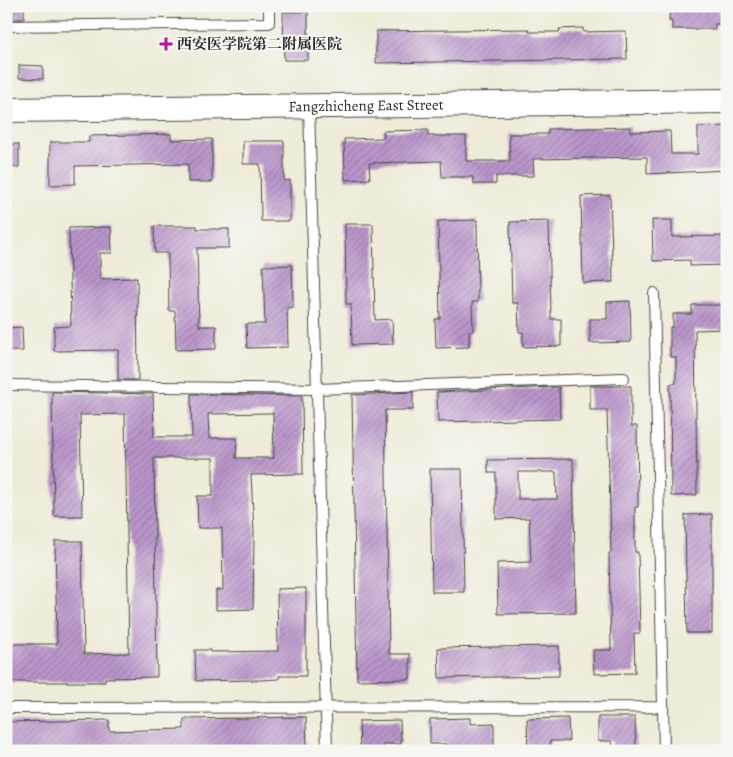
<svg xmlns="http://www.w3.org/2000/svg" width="733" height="757" font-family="Alegreya,'Noto Serif SC',serif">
<defs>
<pattern id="building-hatch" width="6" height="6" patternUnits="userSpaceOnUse" patternTransform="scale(1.25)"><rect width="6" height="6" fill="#ba95cb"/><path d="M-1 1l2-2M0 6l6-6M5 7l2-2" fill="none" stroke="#977aa5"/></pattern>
</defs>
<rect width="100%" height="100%" fill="#f6f6f2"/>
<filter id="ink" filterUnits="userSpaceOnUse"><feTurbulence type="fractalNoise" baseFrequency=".02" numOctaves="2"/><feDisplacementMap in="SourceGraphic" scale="10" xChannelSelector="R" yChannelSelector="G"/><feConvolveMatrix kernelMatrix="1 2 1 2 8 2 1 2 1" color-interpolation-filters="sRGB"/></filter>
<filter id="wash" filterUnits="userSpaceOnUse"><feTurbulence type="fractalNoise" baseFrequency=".0096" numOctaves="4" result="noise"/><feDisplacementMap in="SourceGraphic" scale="20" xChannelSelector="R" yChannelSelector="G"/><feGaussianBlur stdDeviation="1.12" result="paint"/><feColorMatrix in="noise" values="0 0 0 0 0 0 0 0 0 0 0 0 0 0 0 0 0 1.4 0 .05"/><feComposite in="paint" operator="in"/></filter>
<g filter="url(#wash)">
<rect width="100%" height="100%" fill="#eeebd8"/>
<g id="blocks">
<path fill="url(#building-hatch)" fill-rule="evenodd" d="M6 6H24V19H6Z
M670 6H727V24H715V29H672V21H669Z
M283 12H308V60H284Z
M583 28V32L626 31 627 59 376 63V31L529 29V32H560L559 29Z
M19 65 43 66V79L19 78Z
M727 126V170L647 174V157L533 159 534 176H496V184H474L473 177H442L441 161 369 163 370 179 345 180 344 139 384 138 383 131 428 130V136H466V161H510L509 134H548V129L630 127V132L670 131 671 154H698V127Z
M171 134V140L212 139V182H188V164L75 166V184L50 185V142H89V136Z
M243 141H284V181L290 180V221H261L260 164H243Z
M6 144H19V167H6Z
M610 195 613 282 583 283 581 196Z
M477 220 478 302H472L473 331H469V347L436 348 435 319H440L438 221Z
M652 220H672V237L727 236V265L690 266V260L653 261Z
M549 221 551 319H561V346L523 347V332H519L518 303H512L510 222Z
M345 224H373L375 320 392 319 393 344 352 345 351 304H346Z
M154 226H197V229H229V248H197L199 326H216V349L176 350 175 311H169L168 253H155Z
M111 227 112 253H100V279L137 278 138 380H118V350L54 351V327L71 326 69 228Z
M292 265 293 307 287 308 288 347 247 348 246 324H265L263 266Z
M630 301 631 342 590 343V319H607V302Z
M692 305H727V329L695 330 697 495 671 496 670 384 676 383V357H670V327H673V314H692Z
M22 327 23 351H6V328Z
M590 386H631V426H637L638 507H635V552H638L640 633H634L635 673 594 674 593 650H611L609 553H611L610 507 607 410H590Z
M559 387 560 419 438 422 437 392Z
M52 392 153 394 154 437H192L191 394 302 396 303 474 251 475 254 532 253 609 216 610V590H223L222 528H198L197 496H213V458H154L157 677 105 678V682H6V644H57L55 541H82L84 654 129 653 125 414 80 415 82 516H54ZM273 413 274 458H236L237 438H209L208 414Z
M413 392V410H385L389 654H410V679L357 680 352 395Z
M573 459 576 613 498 614 497 563 531 562 529 518 496 519V473H488V460ZM518 472H556L557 499H518Z
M430 469H462L464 592H432Z
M712 514V633H687L685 515Z
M306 588V676H279V679L261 680 196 681 195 650H210V652L278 651 277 589Z
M559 646V676L439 678 438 648Z
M306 717 307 751H6V722L109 720V731L184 729V719Z
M598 717H635L636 751H613L612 741H598Z
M470 718V724L494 723V751H447V744H430V719Z
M568 718 569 741H550V751H528L527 719Z
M400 720 401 744H384V751H360L359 721Z"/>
</g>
</g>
<g filter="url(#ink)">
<use href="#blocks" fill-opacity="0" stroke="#484845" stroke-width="1"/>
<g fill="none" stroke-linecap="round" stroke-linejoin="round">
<g stroke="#484845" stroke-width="12">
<path id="service" d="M6 26 269 23V6
M309 106 327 751
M654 293 664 751
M6 385 317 389 624 378
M6 708 663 707"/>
</g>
<g stroke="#484845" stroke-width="26">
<g id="tertiary">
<path id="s1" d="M6 110 727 101"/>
</g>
</g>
<use href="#service" stroke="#fff" stroke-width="10"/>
<use href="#tertiary" stroke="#fff" stroke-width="24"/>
</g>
</g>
<path fill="#b5179e" stroke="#f6f6f2" stroke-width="2" d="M163.5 36.5h5v5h5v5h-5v5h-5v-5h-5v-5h5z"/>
<g text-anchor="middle" stroke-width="4" stroke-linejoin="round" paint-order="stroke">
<g font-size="15" font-weight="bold" fill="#2b2b2b" stroke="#f6f6f2" text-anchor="start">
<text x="177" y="49">西安医学院第二附属医院</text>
</g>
<g font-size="15" fill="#2b2b2b" stroke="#f6f6f2">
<text dy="5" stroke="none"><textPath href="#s1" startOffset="360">Fangzhicheng East Street</textPath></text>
</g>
</g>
<rect width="733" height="757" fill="none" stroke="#f6f6f2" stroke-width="25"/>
</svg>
